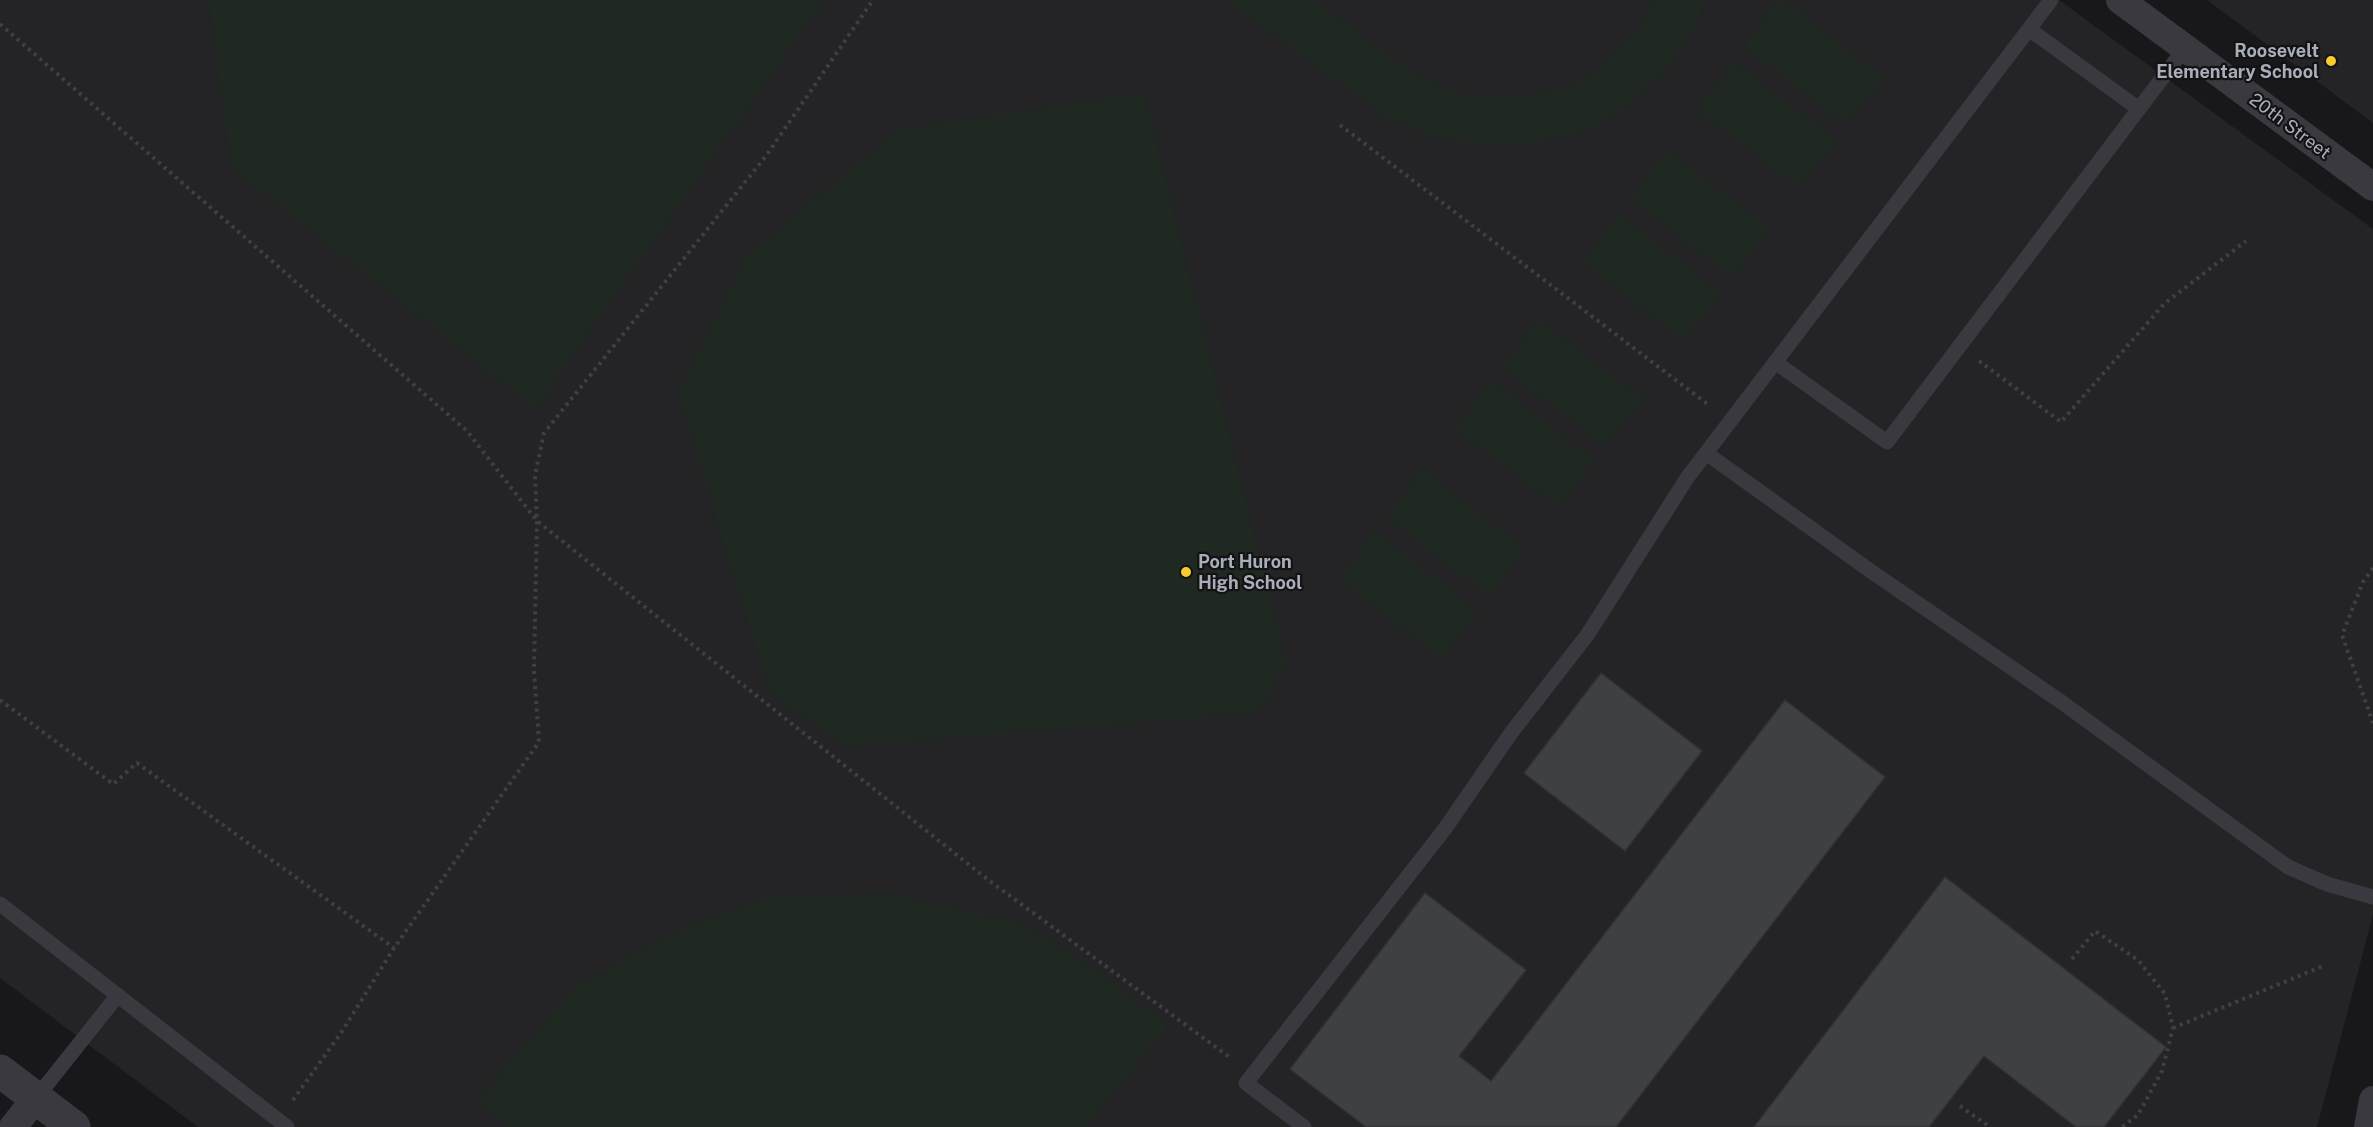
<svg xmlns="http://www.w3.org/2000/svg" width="2373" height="1127" font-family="'Public Sans',sans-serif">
<rect width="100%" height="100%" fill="#18181a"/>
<path fill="#242427" d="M0 0H2059L2373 229V915L2317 1127H198L0 978Z
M2207 0H2373V123Z"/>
<path fill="#1f2821" d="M209 0H824L535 408 231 167Z
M1225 0H1313L1415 74 1464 95 1518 97 1569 87 1608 62 1639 29 1654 0H1705L1697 23 1671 65 1630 104 1589 130 1536 142 1488 145 1432 137 1390 119Z
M1779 0H1782L1883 77 1846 125 1744 46Z
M1734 62 1836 141 1799 188 1697 109Z
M1144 93 1286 663 1257 713 845 746 769 691 678 392 747 256 898 130Z
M1667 151 1770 229 1733 277 1630 198Z
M1618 214 1721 293 1684 340 1582 262Z
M1539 320 1642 399 1605 446 1502 367Z
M1491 381 1594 460 1558 507 1455 428Z
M1423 470 1525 549 1489 596 1386 517Z
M1375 532 1478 611 1441 658 1339 579Z
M886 893 1023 924 1109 980 1168 1026 1085 1127H508L476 1102 575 988 664 937 767 897Z"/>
<path fill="#3f4044" stroke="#323236" stroke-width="1.5" d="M1601 673 1702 751 1625 851 1524 773Z
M1785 700 1885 777 1616 1127H1366L1290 1069 1425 893 1526 970 1459 1056 1491 1081Z
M1945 877 2166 1047 2104 1127H2076L1984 1056 1929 1127H1754Z"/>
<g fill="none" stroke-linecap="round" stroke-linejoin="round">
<path stroke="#3f4046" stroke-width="4" stroke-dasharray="3 4.5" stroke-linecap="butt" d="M0 24 467 431 537 521 987 879 1232 1059
M1340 125 1710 406
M1979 361 2061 422 2164 304 2246 241
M2373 568 2363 582 2342 635 2373 723
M0 700 113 784 137 763 394 948
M2072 959 2095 931 2138 960 2165 994 2173 1028 2162 1071 2138 1115 2122 1127
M2173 1028 2323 966
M293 1100 341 1033 394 948 539 742 534 671 537 521 535 475 544 433 766 156 873 0
M1960 1106 1990 1127"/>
<path stroke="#39393f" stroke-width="15" d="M2029 29 2139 109
M1775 362 1887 442 2185 48
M1706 453 1872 572 2060 701 2288 867 2327 884 2373 897
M0 904 287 1127
M36 1098 118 995
M1304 1127 1246 1083 1444 830 1511 733 1588 634 1687 478 2051 0"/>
<path stroke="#39393f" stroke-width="28" d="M2120 0 2373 187
M13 1127 36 1098
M2368 1127 2373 1100"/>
<path stroke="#39393f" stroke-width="33" d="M0 1071 74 1127"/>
</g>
<g fill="#f8cb31" stroke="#131315" stroke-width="2">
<circle cx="2331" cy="61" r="6"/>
<circle cx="1186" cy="572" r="6"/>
</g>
<g text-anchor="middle" stroke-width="4.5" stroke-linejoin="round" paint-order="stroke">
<g font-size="18" font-weight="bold" fill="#aaadba" stroke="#131315" text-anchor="end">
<text x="2319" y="57">Roosevelt<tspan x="2319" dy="21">Elementary School</tspan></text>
<text x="1198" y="568" text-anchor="start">Port Huron<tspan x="1198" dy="21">High School</tspan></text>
</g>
<g font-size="18" fill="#aaadba" stroke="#131315">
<text transform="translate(2290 126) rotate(37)" y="6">20th Street</text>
</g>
</g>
</svg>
